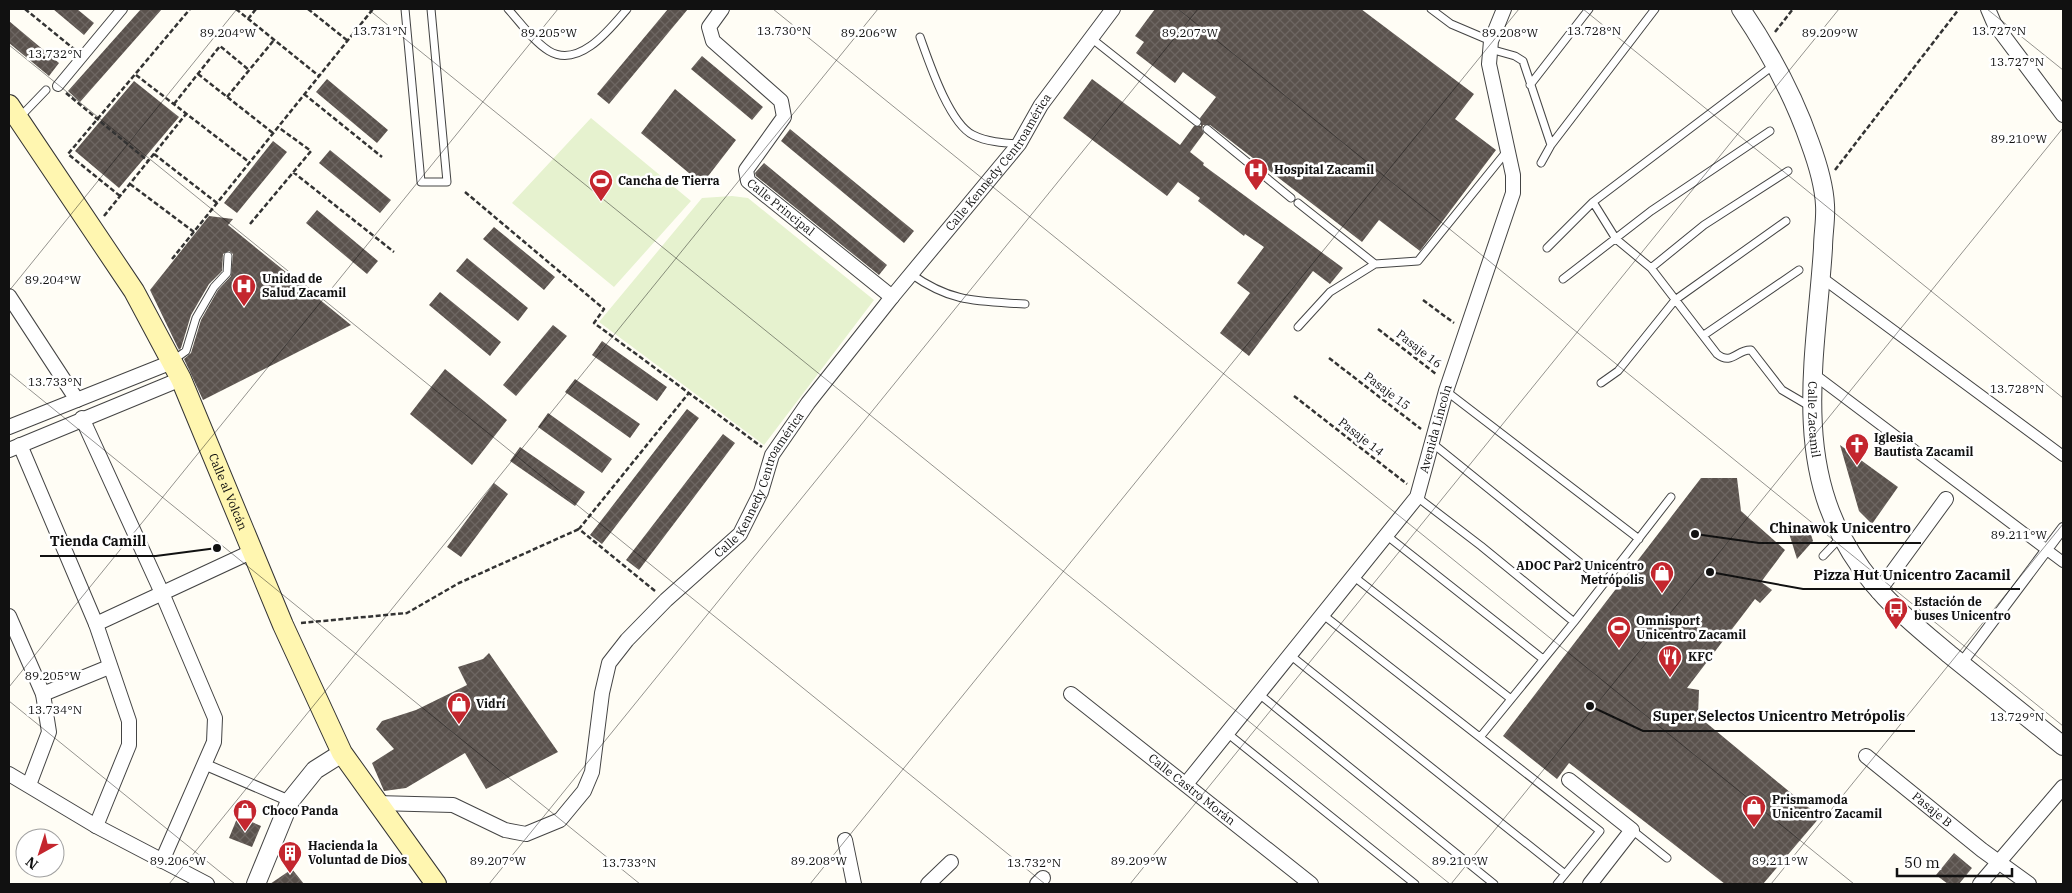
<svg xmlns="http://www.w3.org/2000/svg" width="2072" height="893" font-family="'IBM Plex Serif',serif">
<defs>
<pattern id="building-cross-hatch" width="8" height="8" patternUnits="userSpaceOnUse" patternTransform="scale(1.25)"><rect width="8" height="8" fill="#5a524d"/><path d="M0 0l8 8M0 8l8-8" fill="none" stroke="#6d6662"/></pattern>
</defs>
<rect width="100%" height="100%" fill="#fffdf5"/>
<path fill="#e6f2cf" d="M591 118 691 201 614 287 512 203Z
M732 196 748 198 874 300 764 445 599 322 702 198Z"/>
<path fill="url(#building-cross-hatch)" d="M53 9H77L94 23 84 35Z
M141 9H162L80 102 68 91Z
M668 9H688L609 104 597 94Z
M1155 9H1361L1474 94 1455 119 1496 150 1420 251 1379 220 1362 242 1210 125H1203L1202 129 1204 133 1190 152 1204 163 1203 165 1343 268 1330 284 1313 271 1249 356 1220 333 1250 293 1237 283 1264 247 1245 234 1244 236 1198 201 1200 198 1178 182 1167 196 1063 118 1092 79 1180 145 1194 126H1201L1200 118 1216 97 1183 72 1175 83 1136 53 1144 42 1135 36Z
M9 21 59 63 49 76 9 43Z
M702 56 763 107 752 120 691 69Z
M327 79 388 130 377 143 316 92Z
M134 81 179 117 119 188 75 151Z
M675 89 736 140 702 184 641 133Z
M790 129 914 231 904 243 781 141Z
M273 141 287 152 237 213 224 203Z
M330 150 391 200 380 213 319 163Z
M764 163 887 265 879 275 756 176 755 173Z
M317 210 378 261 367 274 306 223Z
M209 216 233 219 228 225 351 325 203 400 184 359 191 353 201 320 218 290 231 276 233 254 229 251 223 254 222 271 209 284 191 315 181 348 179 350 150 290Z
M494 227 555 277 544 290 483 239Z
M467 258 528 308 518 321 456 271Z
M440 292 501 342 490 356 429 305Z
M553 325 567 336 516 396 503 385Z
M602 341 667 387 657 401 592 355Z
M445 369 507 420 472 465 410 414Z
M575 379 640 424 630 438 565 392Z
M687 409 699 418 602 544 590 535Z
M548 413 612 459 602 473 538 427Z
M723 434 735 443 639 570 626 560Z
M1840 445 1898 487 1872 524 1859 511Z
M520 447 585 492 575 506 510 461Z
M1701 478H1737L1741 511 1785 550 1761 582 1772 590 1760 603 1755 599 1687 688 1699 690 1698 716 1820 817 1763 884H1725L1569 763 1557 779 1503 736Z
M494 483 508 494 461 557 447 547Z
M1808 525 1813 541 1797 559 1788 530Z
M489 653 558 752 486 789 465 753 406 788 384 791 372 763 394 749 376 729 382 721 416 710 467 685 458 667 483 659Z
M238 816 261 826 252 847 229 838Z
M1954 853 1972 868 1959 884H1948L1936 875Z
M292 869 304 884H270Z"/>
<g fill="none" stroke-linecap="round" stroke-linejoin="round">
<g stroke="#444" stroke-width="9">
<path id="service" d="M405 9 421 182H447L431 9
M508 9C520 22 533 41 549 51 579 69 610 29 627 9
M1431 9 1451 24 1491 41
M920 37C929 62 949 123 973 135 987 142 1004 143 1019 144
M1091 38 1197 122
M1490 49 1515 56 1523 61 1551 145
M1530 85 1589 9
M20 117 46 90
M1207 129 1291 198
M1541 163 1551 145 1655 9
M1593 202 1616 239 1651 268 1717 354C1732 366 1737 349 1751 350L1782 390 1811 407
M1298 203 1375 264
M1547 248 1593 202 1774 65
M1651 268 1704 225 1788 171
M911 274C952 303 977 301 1025 304
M1563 279 1651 211 1770 131
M1298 327 1330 292 1375 264 1418 261 1507 151
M1704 335 1799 270
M172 361 186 351 196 318 214 287 227 273 228 256
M1601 383 1618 371 1675 300 1786 221
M1446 391 1639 539
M1432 443 1604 582
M1417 497 1481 546 1574 622
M1386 535 1543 659
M1823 556 1841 537
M1353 576 1511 699
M1322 614 1600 831 1557 884
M1290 655 1565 874
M1259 694 1494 884
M1227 733 1415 884
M1481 736 1574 622 1671 497
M1632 830 1667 858"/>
</g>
<g stroke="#444" stroke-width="12">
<path id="pedestrian" d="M58 86 122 9
M1821 277 2063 456
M1812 373 2063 562
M1961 664 2063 528
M206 765 290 801"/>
</g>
<g stroke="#444" stroke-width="16">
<g id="minor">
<path id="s1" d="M722 9 709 27 713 41 781 101 784 117 746 170 748 181 892 297"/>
<path d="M1988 9 1994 23 2063 115"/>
<path d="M9 296 77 400"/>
<path d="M82 418 162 593 215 718 214 742 162 861"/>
<path d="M9 427 172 362"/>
<path d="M20 445 96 624 129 721V745L96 826"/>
<path d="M9 450 181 379"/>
<path d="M1878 592 1946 499"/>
<path d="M9 616 43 694 49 732 29 785"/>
<path d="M96 624 253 551"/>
<path d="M43 694 109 667"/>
<path id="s2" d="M1071 694 1311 884"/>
<path id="s3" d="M1866 756 1982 850 2029 884"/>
<path d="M9 774 96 826 207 884"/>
<path d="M1569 780 1632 830 1590 884"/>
<path id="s4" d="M1186 784 1417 497 1446 391 1513 193V175L1489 64 1491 41 1504 9"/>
<path id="s5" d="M376 803 453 805 505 830 526 834 560 820 584 791 592 772 602 693 609 663 627 640 666 600 740 534 761 492 772 455 808 403 892 297 1019 144 1041 105 1113 9"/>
<path d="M845 840 854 884"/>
<path d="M928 884 951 862"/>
<path d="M1037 884 1043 878"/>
<path d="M1980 884 2063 787"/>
</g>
</g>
<g stroke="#444" stroke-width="20">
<g id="tertiary">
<path id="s6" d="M1741 9C1770 52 1793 94 1810 143 1817 162 1824 184 1825 205 1826 220 1823 234 1823 248 1817 344 1794 449 1842 537 1870 590 1904 616 1949 654 1987 685 2025 715 2063 746"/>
<path d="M256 884 290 801 315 770 342 753"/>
</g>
</g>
<g stroke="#333" stroke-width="22">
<g id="secondary">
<path id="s7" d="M9 105 134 291 181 379 283 625 342 753 436 884"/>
</g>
</g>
<path stroke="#333" stroke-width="2.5" stroke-dasharray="5 2.5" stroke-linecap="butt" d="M25 9 74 49
M236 9 319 76
M308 9 348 41
M248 19 256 9
M1775 32 1793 9
M198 74 273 133
M136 75 249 162
M66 93 148 161
M304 94 382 157
M227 97 274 40
M174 104 220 46 249 70
M154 154 217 203
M1835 170 1959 9
M293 172 394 252
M130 184 194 232
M465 192 604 309 594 323 762 447
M120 196 68 154 190 9
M104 216 186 114
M250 224 311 151 278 127
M172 259 373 9
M1423 300 1454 323
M1378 329 1436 374
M1329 358 1421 429
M1294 396 1407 484
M655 591 579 529 688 394
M301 623 407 613 459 583 579 529"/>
<use href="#service" stroke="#fff" stroke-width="7"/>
<use href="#pedestrian" stroke="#fff" stroke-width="10"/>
<use href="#minor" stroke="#fff" stroke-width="14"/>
<use href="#tertiary" stroke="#fff" stroke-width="18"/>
<use href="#secondary" stroke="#fff6b0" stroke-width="20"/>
</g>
<path fill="none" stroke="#111" stroke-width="1" stroke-opacity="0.45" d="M368 9 1450 884M773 9 1854 884M1178 9 2063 726M1583 9 2063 398M1987 9 2063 70M9 45 1045 884M9 291 237 9M9 373 640 884M9 687 558 9M9 701 235 884M169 884 878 9M489 884 1198 9M810 884 1519 9M1130 884 1839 9M1451 884 2063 128M1771 884 2063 524"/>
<defs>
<g id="hospital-pin" transform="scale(1.25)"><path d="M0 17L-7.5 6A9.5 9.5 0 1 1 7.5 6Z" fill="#c4262e" stroke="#fff"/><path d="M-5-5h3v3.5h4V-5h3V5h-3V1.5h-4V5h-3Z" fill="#fff"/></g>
<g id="stadium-pin" transform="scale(1.25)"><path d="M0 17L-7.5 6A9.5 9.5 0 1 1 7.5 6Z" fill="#c4262e" stroke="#fff"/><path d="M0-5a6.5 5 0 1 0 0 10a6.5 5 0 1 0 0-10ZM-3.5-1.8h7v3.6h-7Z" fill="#fff"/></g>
<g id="church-pin" transform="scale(1.25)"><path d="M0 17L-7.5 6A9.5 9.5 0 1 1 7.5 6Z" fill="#c4262e" stroke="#fff"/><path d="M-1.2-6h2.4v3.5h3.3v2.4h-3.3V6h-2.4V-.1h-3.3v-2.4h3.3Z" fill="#fff"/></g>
<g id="shop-pin" transform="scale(1.25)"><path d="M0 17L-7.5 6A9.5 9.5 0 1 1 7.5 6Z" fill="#c4262e" stroke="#fff"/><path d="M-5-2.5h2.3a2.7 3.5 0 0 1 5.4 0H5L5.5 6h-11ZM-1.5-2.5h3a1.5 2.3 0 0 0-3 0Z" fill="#fff"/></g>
<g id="bus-pin" transform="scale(1.25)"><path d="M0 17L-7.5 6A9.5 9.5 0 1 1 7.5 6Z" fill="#c4262e" stroke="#fff"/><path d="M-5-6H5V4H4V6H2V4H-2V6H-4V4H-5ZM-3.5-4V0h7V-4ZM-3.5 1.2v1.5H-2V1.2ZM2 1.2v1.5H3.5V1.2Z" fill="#fff"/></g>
<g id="restaurant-pin" transform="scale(1.25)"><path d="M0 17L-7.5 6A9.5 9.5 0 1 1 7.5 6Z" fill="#c4262e" stroke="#fff"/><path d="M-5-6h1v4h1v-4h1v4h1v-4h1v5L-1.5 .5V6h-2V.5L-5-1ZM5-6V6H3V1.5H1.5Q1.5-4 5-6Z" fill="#fff"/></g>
<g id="building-pin" transform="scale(1.25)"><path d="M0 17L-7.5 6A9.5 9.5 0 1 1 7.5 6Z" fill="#c4262e" stroke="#fff"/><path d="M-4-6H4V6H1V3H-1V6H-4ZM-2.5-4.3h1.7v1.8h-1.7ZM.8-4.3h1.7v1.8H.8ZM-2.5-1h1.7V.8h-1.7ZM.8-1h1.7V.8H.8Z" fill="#fff"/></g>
</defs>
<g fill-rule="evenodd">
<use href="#hospital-pin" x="1256" y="170"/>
<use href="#stadium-pin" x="601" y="181"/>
<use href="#hospital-pin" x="244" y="286"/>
<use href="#church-pin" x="1857" y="445"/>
<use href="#shop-pin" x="1662" y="573"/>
<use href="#bus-pin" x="1896" y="609"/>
<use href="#stadium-pin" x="1619" y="628"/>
<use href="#restaurant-pin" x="1670" y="657"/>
<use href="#shop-pin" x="459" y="704"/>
<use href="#shop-pin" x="1754" y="807"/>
<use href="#shop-pin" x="245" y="811"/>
<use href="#building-pin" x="290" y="853"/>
</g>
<g text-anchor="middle" stroke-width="5" stroke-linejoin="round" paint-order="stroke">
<g font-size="12" fill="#111" stroke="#fff">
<text dy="4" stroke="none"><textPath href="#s5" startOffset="1002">Calle Kennedy Centroamérica</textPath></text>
<text dy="4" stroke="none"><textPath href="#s1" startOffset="262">Calle Principal</textPath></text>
<text transform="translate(1419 349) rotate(38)" y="4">Pasaje 16</text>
<text transform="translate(1387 391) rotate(37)" y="4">Pasaje 15</text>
<text dy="4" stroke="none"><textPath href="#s6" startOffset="430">Calle Zacamil</textPath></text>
<text dy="4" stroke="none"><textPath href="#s4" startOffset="439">Avenida Lincoln</textPath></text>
<text transform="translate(1361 437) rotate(38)" y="4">Pasaje 14</text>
<text dy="4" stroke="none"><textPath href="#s5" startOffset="598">Calle Kennedy Centroamérica</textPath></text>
<text dy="4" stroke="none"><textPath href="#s7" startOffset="446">Calle al Volcán</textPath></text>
<text dy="4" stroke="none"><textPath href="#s2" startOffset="154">Calle Castro Morán</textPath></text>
<text dy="4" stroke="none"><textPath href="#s3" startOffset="85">Pasaje B</textPath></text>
</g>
<g font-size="12" font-weight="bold" fill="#111" stroke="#fff" text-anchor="start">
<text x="1274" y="174">Hospital Zacamil</text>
<text x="618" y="185">Cancha de Tierra</text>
<text x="262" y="283">Unidad de<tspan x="262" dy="14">Salud Zacamil</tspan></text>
<text x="1874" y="442">Iglesia<tspan x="1874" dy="14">Bautista Zacamil</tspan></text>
<text x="1644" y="570" text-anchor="end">ADOC Par2 Unicentro<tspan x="1644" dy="14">Metrópolis</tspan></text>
<text x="1914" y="606">Estación de<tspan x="1914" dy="14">buses Unicentro</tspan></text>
<text x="1636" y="625">Omnisport<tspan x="1636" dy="14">Unicentro Zacamil</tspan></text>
<text x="1688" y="661">KFC</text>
<text x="476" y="708">Vidrí</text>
<text x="1772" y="804">Prismamoda<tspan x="1772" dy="14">Unicentro Zacamil</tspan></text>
<text x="262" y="815">Choco Panda</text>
<text x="308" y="850">Hacienda la<tspan x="308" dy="14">Voluntad de Dios</tspan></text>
</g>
</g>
<g font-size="12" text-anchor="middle" fill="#111" stroke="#fff" stroke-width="5" stroke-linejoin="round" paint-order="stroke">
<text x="380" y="35">13.731°N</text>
<text x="784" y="35">13.730°N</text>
<text x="1594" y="35">13.728°N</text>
<text x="1999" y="35">13.727°N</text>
<text x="228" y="37">89.204°W</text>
<text x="549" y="37">89.205°W</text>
<text x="869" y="37">89.206°W</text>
<text x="1190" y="37">89.207°W</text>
<text x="1510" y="37">89.208°W</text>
<text x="1830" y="37">89.209°W</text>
<text x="55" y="58">13.732°N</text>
<text x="2017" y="66">13.727°N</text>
<text x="2019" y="143">89.210°W</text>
<text x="53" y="284">89.204°W</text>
<text x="55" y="386">13.733°N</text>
<text x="2017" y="393">13.728°N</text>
<text x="2019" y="539">89.211°W</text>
<text x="53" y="680">89.205°W</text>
<text x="55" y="714">13.734°N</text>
<text x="2017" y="721">13.729°N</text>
<text x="178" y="865">89.206°W</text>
<text x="498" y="865">89.207°W</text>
<text x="819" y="865">89.208°W</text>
<text x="1139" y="865">89.209°W</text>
<text x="1460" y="865">89.210°W</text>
<text x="1780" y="865">89.211°W</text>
<text x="629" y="867">13.733°N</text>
<text x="1034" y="867">13.732°N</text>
</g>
<path fill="none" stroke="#111" stroke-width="2" d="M1695 534L1759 543H1921M217 548L156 556H40M1710 572L1803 589H2020M1590 706L1643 731H1915"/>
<g fill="#111" stroke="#fff" stroke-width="2">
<circle cx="1695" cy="534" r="5"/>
<circle cx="217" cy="548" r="5"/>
<circle cx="1710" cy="572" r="5"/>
<circle cx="1590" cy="706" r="5"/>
</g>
<g font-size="14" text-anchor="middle" font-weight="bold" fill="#111" stroke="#fff" stroke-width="5" stroke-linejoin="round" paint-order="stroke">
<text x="1840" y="533">Chinawok Unicentro</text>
<text x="98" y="546">Tienda Camill</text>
<text x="1912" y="580">Pizza Hut Unicentro Zacamil</text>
<text x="1779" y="721">Super Selectos Unicentro Metrópolis</text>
</g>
<rect width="2072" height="893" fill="none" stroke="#111111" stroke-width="20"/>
<g transform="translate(40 853) rotate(219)"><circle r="24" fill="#ffffff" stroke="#a0a0a0"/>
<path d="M0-4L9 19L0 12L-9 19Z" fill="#c4262e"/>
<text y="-8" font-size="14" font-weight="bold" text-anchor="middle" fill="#111111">N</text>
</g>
<path d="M1897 868v8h115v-8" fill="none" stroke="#111111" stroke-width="2.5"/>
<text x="1904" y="868" font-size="15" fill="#111111" stroke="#ffffff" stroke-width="4" paint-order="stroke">50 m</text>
</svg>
